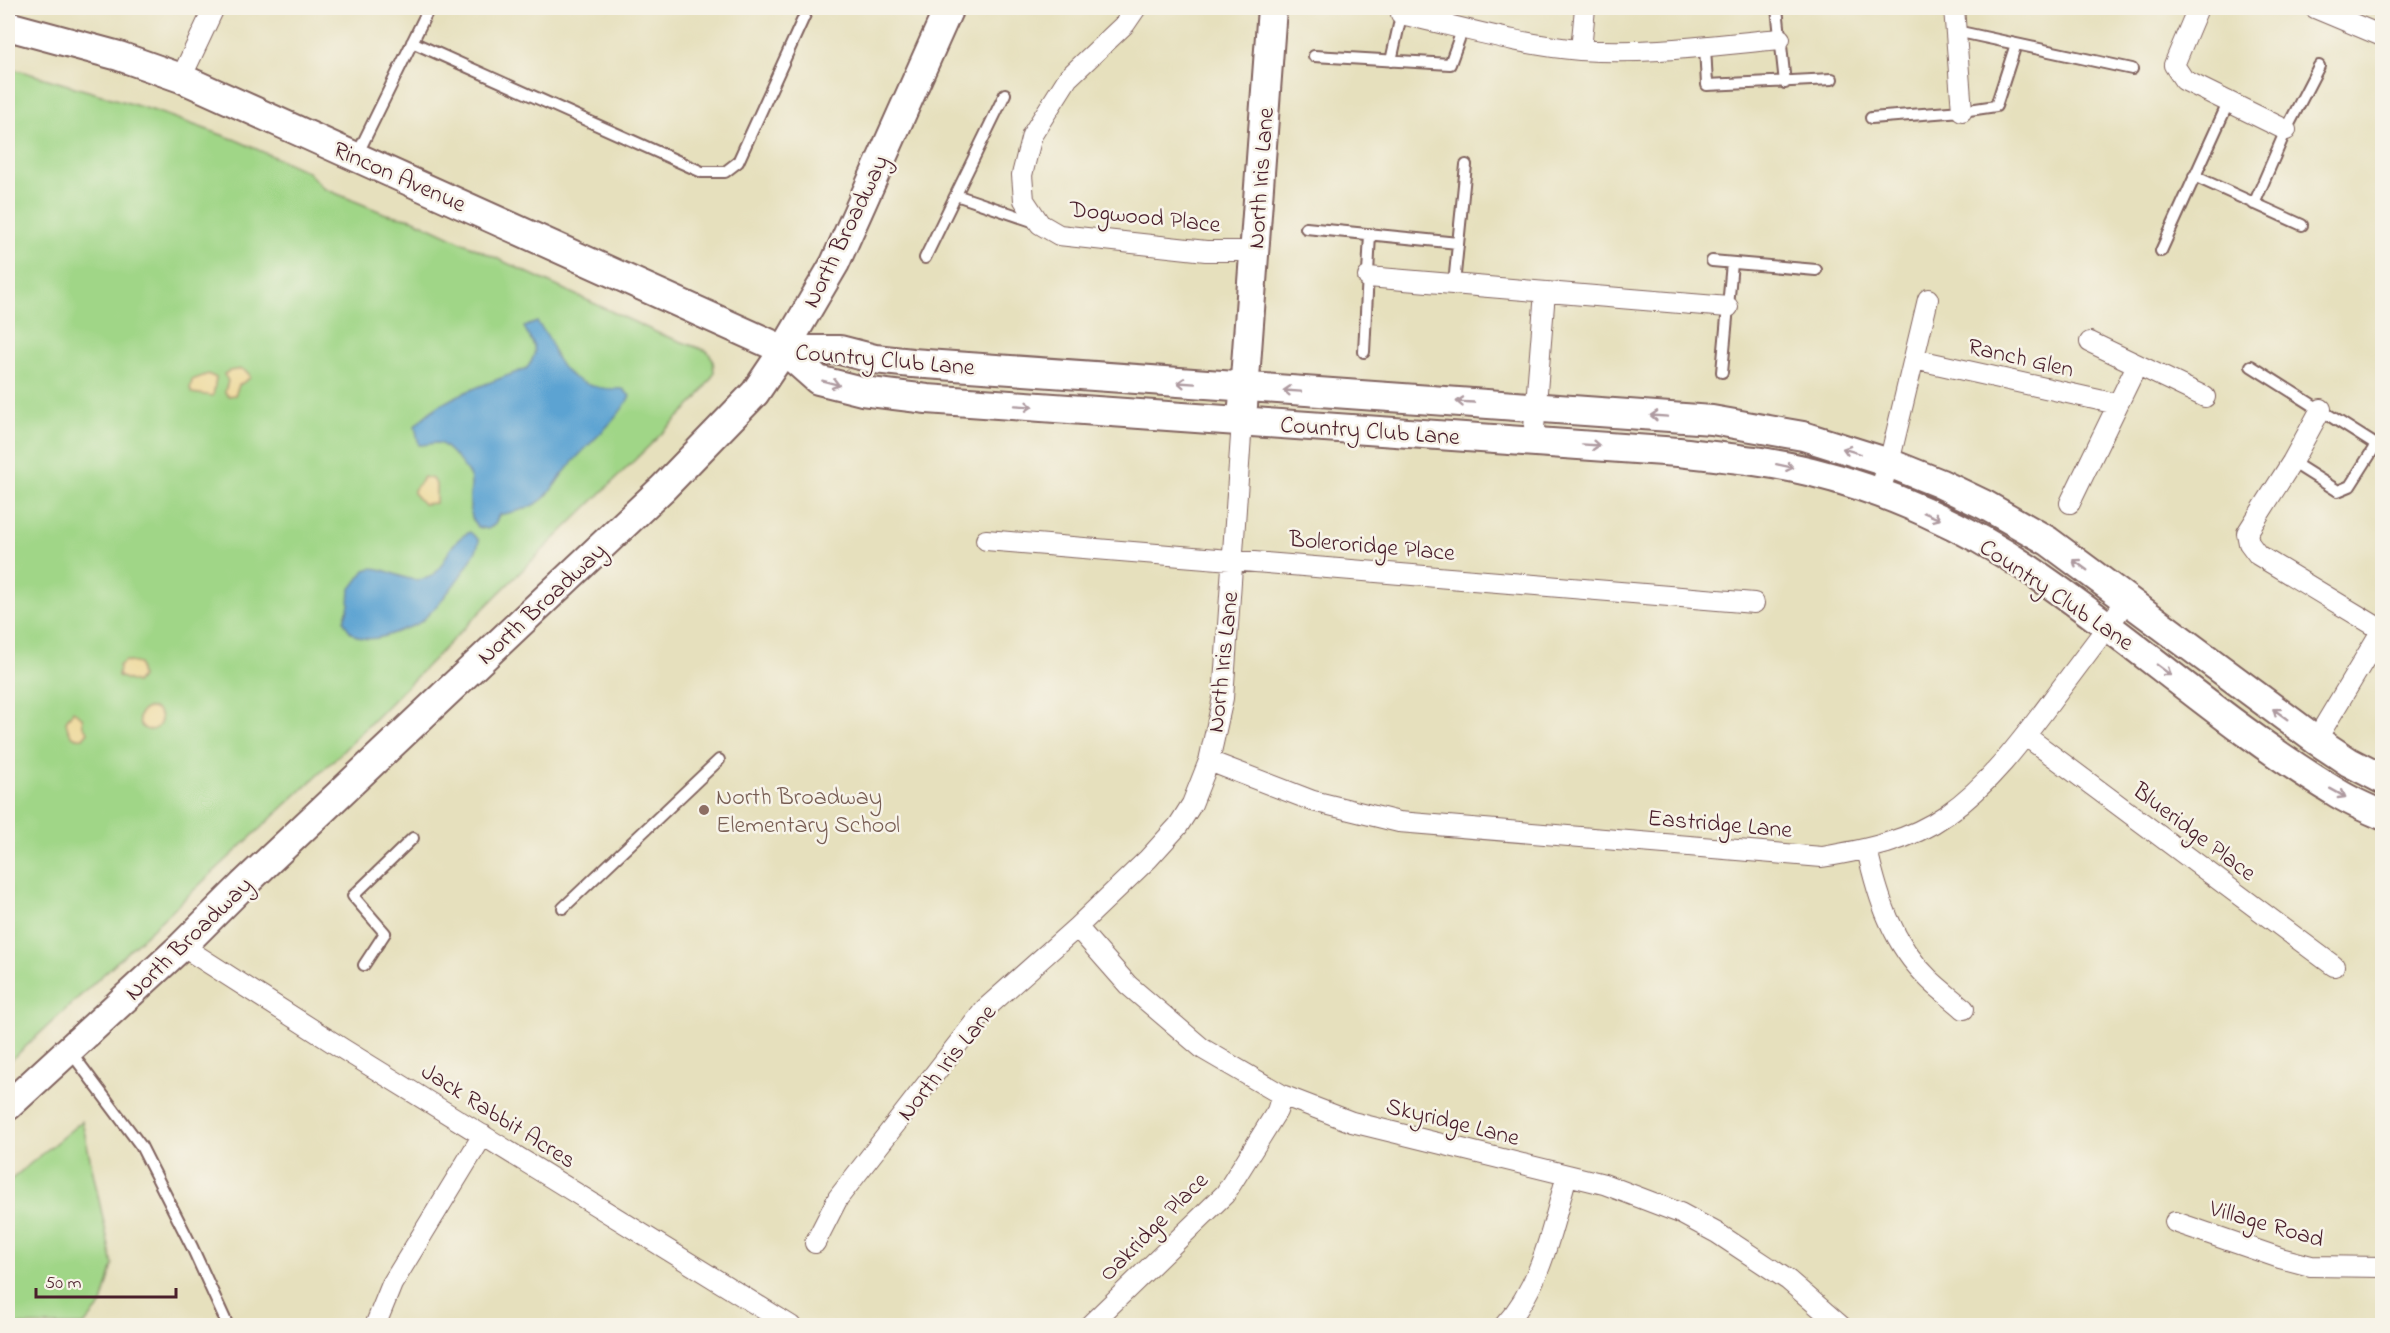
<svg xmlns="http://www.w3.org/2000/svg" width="2390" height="1333" font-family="'Indie Flower',sans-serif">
<rect width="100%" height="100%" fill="#f7f3e8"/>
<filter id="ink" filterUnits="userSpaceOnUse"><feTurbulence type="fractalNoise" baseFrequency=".0167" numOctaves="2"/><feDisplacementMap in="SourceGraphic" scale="12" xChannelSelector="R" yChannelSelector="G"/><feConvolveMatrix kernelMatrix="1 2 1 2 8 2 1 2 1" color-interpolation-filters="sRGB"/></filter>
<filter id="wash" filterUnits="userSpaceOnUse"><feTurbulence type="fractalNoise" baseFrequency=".008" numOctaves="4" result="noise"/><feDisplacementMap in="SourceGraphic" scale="24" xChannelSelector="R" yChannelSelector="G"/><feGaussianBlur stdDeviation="1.35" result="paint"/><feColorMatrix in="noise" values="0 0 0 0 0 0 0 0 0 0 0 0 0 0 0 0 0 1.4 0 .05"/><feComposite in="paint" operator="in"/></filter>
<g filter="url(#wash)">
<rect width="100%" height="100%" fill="#e6e0bd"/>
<path fill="#a0d687" stroke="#757a59" stroke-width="1.5" d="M8 69 21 71 155 111 236 140 308 172 323 188 386 214 412 219 660 334 707 351 713 359 714 374 696 400 500 592 337 757 8 1063Z
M82 1121 113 1265 102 1304 84 1325H8V1182Z"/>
<path fill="#eeda9e" stroke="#9c7c64" stroke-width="1.5" d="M242 369 249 374 250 378 239 385 235 395 228 396 225 392 228 381 224 374 229 371Z
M208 374 216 378 213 396 192 393 190 389 192 380Z
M424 477 432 479 436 484V503L423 504 414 494V490Z
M125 661 139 664 141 677 136 683 118 676 119 666Z
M139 719a11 11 0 1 1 22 0a11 11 0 1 1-22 0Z
M73 711 82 717 83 726 88 732 83 738C72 740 67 731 66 721Z"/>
<path fill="#5ba3d2" stroke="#52617e" stroke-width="1.5" d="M537 322C540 327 545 331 548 337 552 344 553 352 557 359 571 384 596 390 623 389L630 396C615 425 586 444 566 470 558 479 552 491 543 499 531 509 514 512 499 515L495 524 488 529 477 527C466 512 471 498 471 481 471 473 447 444 438 443 432 443 425 445 419 445L415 426C440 396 492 383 527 368 541 349 533 345 524 327Z
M470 532 479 540C479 556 432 616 417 624 412 627 405 628 399 631 380 639 354 647 344 621L349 605 350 590 365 570C383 562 405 586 427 578 446 572 444 543 470 532Z"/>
</g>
<g filter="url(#ink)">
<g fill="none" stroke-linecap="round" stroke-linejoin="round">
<g stroke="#81635e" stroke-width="14">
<path id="lane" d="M1777 8 1785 83
M1956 31 2132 69
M412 42 702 172H725L738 162 808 8
M1705 46 1707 85 1832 79
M1314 56 1450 64 1463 28
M1391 61 1402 11
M1871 118 1962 111 1996 106 2016 44
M356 157 429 8
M2194 176 2302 225
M956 195 1038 223
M2254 204 2286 130 2319 66
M1306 228 1458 243
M2161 251 2229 101
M925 258 1005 94
M1712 261 1816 270
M1454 284 1466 165
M1364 352 1370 234
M2251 366 2376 445 2350 486 2338 491 2292 462
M1722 372 1732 263
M563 908 719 760
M364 965 385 933 353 896 413 838
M70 1051 141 1146 192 1247 228 1326"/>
</g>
<g stroke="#81635e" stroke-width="22">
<path id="street" d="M1136 8 1125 24 1068 78 1032 135 1022 175 1024 200 1040 224 1059 235 1206 251H1256
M1954 8 1962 111
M2198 8 2174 65 2184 80 2286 130
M2315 8 2382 36
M1401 14C1460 27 1520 45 1580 50 1646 55 1714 45 1780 39
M1581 50 1585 8
M181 78 214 8
M1368 277 1728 307
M2090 342 2205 397
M1914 359 2117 404
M2321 409 2292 462 2247 533 2249 543 2258 555 2382 630
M1533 441 1545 292
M1879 493 1889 463 1928 299
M2070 503 2137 365
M986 540 1754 603
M2026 736 2334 966
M2316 740 2382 630
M1209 761 1313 801 1399 822 1822 857C1865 850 1910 841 1946 815 1992 783 2026 735 2059 691 2082 660 2105 630 2128 599
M1867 849C1878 898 1892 943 1929 979 1940 990 1953 999 1964 1009
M1077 927 1128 985 1203 1049 1282 1095 1352 1122 1604 1184 1680 1213 1717 1233 1788 1280 1841 1326
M182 946 343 1049 791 1326
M2175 1222 2280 1258 2311 1266 2382 1267
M815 1243 838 1198 985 1009 1077 927 1148 859 1178 826 1192 804 1209 761 1223 698 1242 421
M375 1326 392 1284 483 1135
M1089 1326 1225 1194 1277 1111 1282 1095
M1504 1326C1542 1285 1552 1227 1567 1175"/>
</g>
<g stroke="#81635e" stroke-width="32">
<path id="secondary" d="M8 26 119 56 181 78 784 350 818 380 862 391 927 399 1678 452C1723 457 1768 461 1812 472 1886 490 1967 527 2030 570 2134 640 2226 726 2334 791 2349 801 2366 808 2382 815
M784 350H840L875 359 912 363 1712 420 1803 436 1889 463 1939 483 1985 505 2048 541 2316 740 2349 762 2382 779
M1243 406 1272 8
M8 1106 182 946 243 885 663 488 755 393 784 350 835 263 949 8"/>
</g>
<use href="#lane" stroke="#fff" stroke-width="10"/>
<use href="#street" stroke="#fff" stroke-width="20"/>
<use href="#secondary" stroke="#fff" stroke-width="28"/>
</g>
<defs><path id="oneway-shaft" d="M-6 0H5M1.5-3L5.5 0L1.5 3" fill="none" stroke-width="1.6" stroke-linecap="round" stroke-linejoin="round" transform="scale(1.5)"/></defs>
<g stroke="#ae9aa0">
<use href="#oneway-shaft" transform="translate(831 383) rotate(15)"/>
<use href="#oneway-shaft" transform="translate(1186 383) rotate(-176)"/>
<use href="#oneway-shaft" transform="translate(1292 391) rotate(-176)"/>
<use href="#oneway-shaft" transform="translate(1465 402) rotate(-177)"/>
<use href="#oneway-shaft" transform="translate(1024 406) rotate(4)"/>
<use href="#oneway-shaft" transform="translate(1659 416) rotate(-176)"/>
<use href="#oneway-shaft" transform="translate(1591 445) rotate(4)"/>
<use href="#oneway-shaft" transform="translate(1851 451) rotate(-163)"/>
<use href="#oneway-shaft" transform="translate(1785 466) rotate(12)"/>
<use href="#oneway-shaft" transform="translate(1932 516) rotate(23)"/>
<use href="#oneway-shaft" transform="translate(2080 565) rotate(-144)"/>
<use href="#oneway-shaft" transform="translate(2164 670) rotate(37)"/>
<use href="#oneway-shaft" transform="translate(2280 714) rotate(-144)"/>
<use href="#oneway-shaft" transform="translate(2338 793) rotate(29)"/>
</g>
</g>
<circle fill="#8d6e63" stroke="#f7f3e8" stroke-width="2" cx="704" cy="810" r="6"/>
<g text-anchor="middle" stroke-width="5" stroke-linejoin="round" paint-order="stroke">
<g font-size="24" fill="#4a1f2b" stroke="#f7f3e8">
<text transform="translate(400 176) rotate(24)" y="8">Rincon Avenue</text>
<text transform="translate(1260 178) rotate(-86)" y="8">North Iris Lane</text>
<text transform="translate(1145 216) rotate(6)" y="8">Dogwood Place</text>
<text transform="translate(845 231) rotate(-64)" y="8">North Broadway</text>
<text transform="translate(2021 357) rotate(13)" y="8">Ranch Glen</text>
<text transform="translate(885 359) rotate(5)" y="8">Country Club Lane</text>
<text transform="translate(1370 430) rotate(4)" y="8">Country Club Lane</text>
<text transform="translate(1372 545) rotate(5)" y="8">Boleroridge Place</text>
<text transform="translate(2057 594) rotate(34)" y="8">Country Club Lane</text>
<text transform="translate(541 603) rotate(-43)" y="8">North Broadway</text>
<text transform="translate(1222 662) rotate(-84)" y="8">North Iris Lane</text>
<text transform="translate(1720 823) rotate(5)" y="8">Eastridge Lane</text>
<text transform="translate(2195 831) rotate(37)" y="8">Blueridge Place</text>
<text transform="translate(188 938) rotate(-44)" y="8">North Broadway</text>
<text transform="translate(946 1062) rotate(-51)" y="8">North Iris Lane</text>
<text transform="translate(499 1115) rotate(32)" y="8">Jack Rabbit Acres</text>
<text transform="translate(1453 1121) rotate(14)" y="8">Skyridge Lane</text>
<text transform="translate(2267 1223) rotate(16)" y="8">Village Road</text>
<text transform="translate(1153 1226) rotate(-45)" y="8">Oakridge Place</text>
</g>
<g font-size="24" fill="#785e54" stroke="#f7f3e8" text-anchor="start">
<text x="716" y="804">North Broadway<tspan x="716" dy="28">Elementary School</tspan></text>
</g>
</g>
<rect width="2390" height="1333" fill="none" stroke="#f7f3e8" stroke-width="30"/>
<path d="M36 1288v9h140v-9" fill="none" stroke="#4a1f2b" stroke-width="3"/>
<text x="45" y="1288" font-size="18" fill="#4a1f2b" stroke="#f7f3e8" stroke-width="4.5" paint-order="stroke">50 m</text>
</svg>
